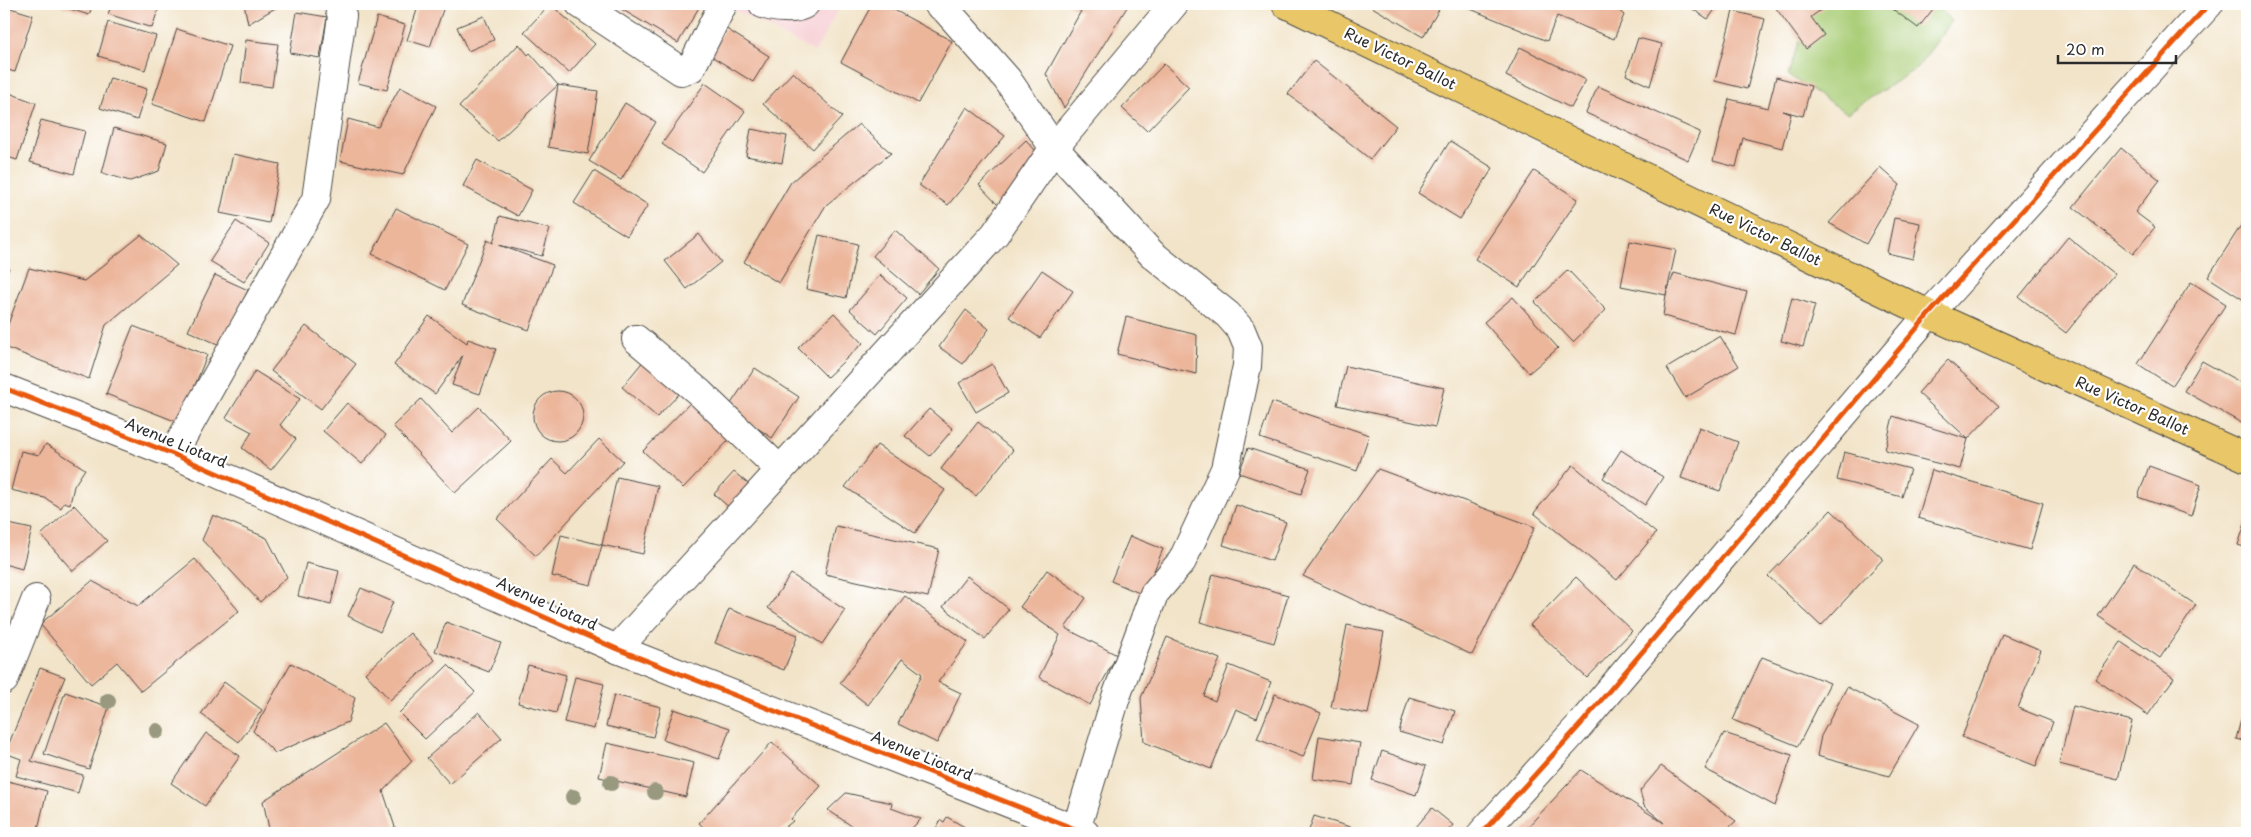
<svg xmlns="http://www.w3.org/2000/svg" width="2251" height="837" font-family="'Playpen Sans',sans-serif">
<rect width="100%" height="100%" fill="#fff"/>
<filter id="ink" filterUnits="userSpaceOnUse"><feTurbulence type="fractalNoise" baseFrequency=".02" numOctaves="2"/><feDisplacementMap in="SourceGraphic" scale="10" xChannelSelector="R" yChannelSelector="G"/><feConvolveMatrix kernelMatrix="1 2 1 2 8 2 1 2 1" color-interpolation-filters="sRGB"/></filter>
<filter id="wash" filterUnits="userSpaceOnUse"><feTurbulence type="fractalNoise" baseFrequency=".0096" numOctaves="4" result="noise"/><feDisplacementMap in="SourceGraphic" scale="20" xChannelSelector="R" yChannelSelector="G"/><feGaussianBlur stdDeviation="1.12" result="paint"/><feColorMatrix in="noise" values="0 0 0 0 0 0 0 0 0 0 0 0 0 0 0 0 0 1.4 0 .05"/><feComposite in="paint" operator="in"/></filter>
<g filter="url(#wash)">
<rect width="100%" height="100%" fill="#f2e4c9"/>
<path fill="#f7cfd4" d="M723 4H841L815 52Z"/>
<path fill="#aace78" stroke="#6a7c52" d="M1777 4H1936L1952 21 1917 68 1847 113 1788 75 1805 22Z"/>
<g id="blocks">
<path fill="#ecb69b" d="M54 4H93L89 15Z
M112 4H160L152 28 108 14Z
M244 4H282L248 24Z
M419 4H445L430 47 407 40Z
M550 4 595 44 569 73 524 32Z
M613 4H701L678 43Z
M872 4H883L952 41 918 103 841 62Z
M1066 4H1129L1064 108 1046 74 1081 11Z
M1367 4H1437L1441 6 1423 37Z
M1462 4H1612L1624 15 1614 39 1557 16 1547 41 1461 5Z
M1685 4H1719L1708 19Z
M1773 4H1829L1811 17 1824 35 1806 49Z
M1886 4H1937L1918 28Z
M4 6 33 15 15 72 4 69Z
M1733 11 1765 19 1747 89 1715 81Z
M297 12 327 17 320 58 290 53Z
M484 16 494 40 468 51 457 27Z
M377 17 405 25 387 90 358 83Z
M108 22 156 36 145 70 98 56Z
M725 28 769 56 753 82 708 54Z
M177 29 230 46 206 122 152 104Z
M1638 38 1662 44 1650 86 1626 75Z
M246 40 278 44 272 87 241 83Z
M519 44 528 55 530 53 558 85 598 91 588 154 548 147 558 85 498 141 459 107Z
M1520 47 1586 80 1571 108 1506 76Z
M1314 61 1396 126 1370 159 1288 94Z
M1164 64 1189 87 1147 131 1122 108Z
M793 72 842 117 813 149 763 104Z
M1776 77 1811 86 1803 116 1783 111 1791 114 1782 148 1743 138 1736 167 1713 161 1729 99 1768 108Z
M110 78 147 89 137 120 100 108Z
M705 83 745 111 702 172 662 144Z
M1598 86 1700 132 1688 160 1586 113Z
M400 87 436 106 403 175 340 161 348 119 378 127Z
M4 91 36 103 17 160 4 156Z
M625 103 656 122 621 180 589 161Z
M967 107 1005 136 948 205 919 185Z
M41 120 85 131 74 174 30 162Z
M859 124 891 153 826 205 779 283 744 262 791 182Z
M114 128 167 143 159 171 130 181 102 173Z
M751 129 787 136 782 163 746 156Z
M1026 140 1045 161 998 205 979 185Z
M1450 141 1493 168 1460 219 1418 193Z
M2121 148 2160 180 2135 212 2155 227 2133 254 2073 207Z
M233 154 280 164 269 223 220 213Z
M477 160 532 190 518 216 463 186Z
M1880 167 1900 185 1866 244 1829 223Z
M594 171 648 205 627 236 574 203Z
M1534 171 1578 199 1519 287 1475 259Z
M396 208 468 244 445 290 372 254Z
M500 216 550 229 542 256 499 245 553 265 529 330 462 305 487 240 493 243Z
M2247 216V302L2208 277Z
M1894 218 1920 223 1913 259 1887 253Z
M236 221 269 243 244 282 210 261Z
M895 230 939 269 918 294 873 256Z
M699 234 721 262 687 289 665 261Z
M141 235 177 265 106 325 89 379 4 347V335L29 268 84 281Z
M819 235 858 244 846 298 806 289Z
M2068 237 2114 274 2066 333 2019 297Z
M1630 241 1676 250 1666 295 1674 273 1747 292 1736 335 1663 316 1666 295 1621 286Z
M4 266 9 268 4 281Z
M1042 270 1073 291 1040 338 1009 317Z
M1568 270 1606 310 1573 342 1535 302Z
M215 275 248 290 222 346 188 331Z
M880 275 907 298 877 334 850 310Z
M2191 282 2226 304 2172 386 2138 364Z
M1513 297 1558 348 1529 373 1484 322Z
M1792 298 1815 305 1803 347 1781 341Z
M966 310 989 329 963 364 939 347Z
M834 313 863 343 827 377 798 348Z
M429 316 467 343 468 339 496 349 480 394 452 385 463 355 435 394 394 365Z
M1126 317 1197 335 1196 374 1117 354Z
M133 326 207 355 180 423 106 394Z
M306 326 356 364 321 409 271 371Z
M1720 336 1739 366 1685 398 1667 368Z
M645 359 682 391 657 417 622 387Z
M1948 360 1999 406 1968 439 1918 393Z
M2202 361 2247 386V426L2184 391Z
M992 364 1008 393 976 412 959 383Z
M1346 366 1444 388 1435 427 1337 405Z
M755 368 799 397 772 438 728 408Z
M255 371 300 399 280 425 296 439 271 470 242 448 252 432 226 418Z
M533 416a25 25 0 1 1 50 0a25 25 0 1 1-50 0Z
M421 399 452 433 479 407 511 441 455 493 393 426Z
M691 402 730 439 683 488 643 451Z
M1272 402 1369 435 1357 471 1260 438Z
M347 403 386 435 362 464 323 431Z
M929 409 953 429 930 456 905 436Z
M1893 416 1968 439 1960 469 1885 450Z
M978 422 1013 450 976 496 941 469Z
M1699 427 1738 442 1720 491 1681 478Z
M599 439 623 461 536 556 497 519 552 459 567 473Z
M46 444 85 469 74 486 70 504 64 502 61 508 45 498 11 490 21 451 39 455Z
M877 445 945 490 915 533 845 487Z
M1248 448 1310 469 1301 494 1239 473Z
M1621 450 1663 477 1645 505 1603 478Z
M1844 452 1910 469 1902 497 1837 480Z
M1573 465 1656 533 1617 580 1534 513Z
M2149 466 2201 485 2191 516 2138 497Z
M1378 469 1535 527 1472 655 1303 576Z
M1932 470 2043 503 2030 550 1918 518Z
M734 472 752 487 732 510 714 494Z
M617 477 658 486 643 554 602 545Z
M74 505 107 541 73 571 41 535Z
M1236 505 1286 522 1272 561 1223 545Z
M1831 510 1883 559 1821 626 1768 576Z
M213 515 267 538 287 577 260 602 202 540Z
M2247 518V548L2238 545Z
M4 523 32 529 22 569 4 564Z
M836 526 939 549 928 597 825 574Z
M561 535 602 545 591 585 552 576Z
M1130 536 1163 549 1144 595 1111 581Z
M195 559 239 611 141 691 117 662 91 684 40 624 92 581 138 606Z
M306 563 339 571 331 604 298 596Z
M2134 563 2196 605 2160 658 2098 616Z
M1047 570 1086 598 1065 628 1117 655 1090 705 1039 677 1060 635 1020 607Z
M791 574 845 610 822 644 768 608Z
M1213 574 1288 595 1274 643 1200 622Z
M967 576 1009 609 985 639 943 607Z
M1576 577 1632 631 1587 678 1530 625Z
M361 588 393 602 380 632 348 616Z
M905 596 968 642 938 682 961 693 937 743 898 724 922 674 902 659 868 705 840 683Z
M729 609 798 635 784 670 715 643Z
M446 622 501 643 489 672 435 651Z
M1347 625 1384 632 1368 714 1331 707Z
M410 633 435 660 390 700 365 673Z
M2002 634 2041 650 2018 708 2053 722 2036 766 1962 737Z
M1167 637 1220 659 1204 696 1215 701 1229 665 1271 682 1257 718 1236 709 1211 769 1144 742 1141 698Z
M2121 642 2174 678 2148 715 2095 679Z
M1762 657 1830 683 1798 746 1733 720Z
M291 663 355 698 348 722 275 753 253 731Z
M448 665 475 692 425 739 399 713Z
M528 665 566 675 556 713 518 703Z
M40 668 65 677 31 761 83 775 78 793 16 776 21 759 5 753Z
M575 677 604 684 594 729 564 722Z
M224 682 262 710 239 742 201 714Z
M1847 687 1919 724 1889 776 1817 756 1821 736Z
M65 692 109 707 89 769 44 754Z
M1275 694 1321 713 1303 757 1257 739Z
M614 695 661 707 653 737 606 726Z
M1409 697 1455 711 1444 745 1399 732Z
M2247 697V742L2236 739Z
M2073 706 2132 721 2118 779 2059 764Z
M674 709 730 728 719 759 663 740Z
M479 712 502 738 450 784 427 758Z
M384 723 412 761 383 791 397 833H270L263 801Z
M206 733 240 756 205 806 171 783Z
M1724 733 1792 755 1775 806 1705 769Z
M1319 736 1360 743 1353 785 1313 779Z
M772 742 821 786 791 819 793 821 778 833H709L699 823Z
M607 743 694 763 686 797 599 777Z
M1382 751 1426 766 1416 795 1372 780Z
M1661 766 1736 821 1723 833H1522L1581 770 1664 823 1644 806 1640 791Z
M4 780 47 791 37 833H21L4 829Z
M846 793 892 803 891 808 921 819 907 833H862L828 810Z
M1432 808 1453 825 1446 833H1411Z
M1314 816 1363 831 1362 833H1308Z
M947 817 975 833H933L941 820 944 822Z"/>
</g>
</g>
<g filter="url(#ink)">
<use href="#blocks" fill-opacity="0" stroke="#494743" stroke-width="1"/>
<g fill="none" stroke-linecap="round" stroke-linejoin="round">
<g stroke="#494743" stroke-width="30">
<path id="minor" d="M580 4 681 71 691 68 723 4
M763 4C774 8 795 11 805 4
M938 4 946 10 1007 79 1054 148 1152 254 1228 315 1241 330 1248 347 1247 366 1225 469 1182 561 1154 594 1116 697 1076 830 1073 833
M636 339 700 393 780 470
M4 388 173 454 617 649 1085 833
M173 454 316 199 342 16 338 4
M617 649 995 234 1054 148 1174 4
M4 680 36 599
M1482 833 1581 724 1929 314 2209 4"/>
</g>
<g stroke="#494743" stroke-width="30">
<path id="major" d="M1286 4 1929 314 2247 458"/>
</g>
<use href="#minor" stroke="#fff" stroke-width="28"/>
<use href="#major" stroke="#e9c769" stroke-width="28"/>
<g stroke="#fff" stroke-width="8">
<path id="cycleway" d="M4 388 173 454 617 649 1085 833
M1482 833 1581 724 1929 314 2209 4"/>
</g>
<use href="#cycleway" stroke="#e8590c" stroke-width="5"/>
</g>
<g fill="#99997f">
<circle cx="108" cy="701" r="8"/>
<circle cx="157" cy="731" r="8"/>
<circle cx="611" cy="783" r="8"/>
<circle cx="655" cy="792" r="8"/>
<circle cx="573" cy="797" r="8"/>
</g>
</g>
<g text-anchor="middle" stroke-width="4.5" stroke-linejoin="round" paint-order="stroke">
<g font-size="15" fill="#2b2b2b" stroke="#fff">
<text transform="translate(1400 59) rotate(26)" y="5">Rue Victor Ballot</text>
<text transform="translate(1765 235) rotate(26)" y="5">Rue Victor Ballot</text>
<text transform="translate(2132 406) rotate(24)" y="5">Rue Victor Ballot</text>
<text transform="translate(176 443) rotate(22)" y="5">Avenue Liotard</text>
<text transform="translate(547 604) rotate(24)" y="5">Avenue Liotard</text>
<text transform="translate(922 756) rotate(22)" y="5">Avenue Liotard</text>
</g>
</g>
<rect width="2251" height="837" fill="none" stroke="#fff" stroke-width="20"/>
<path d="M2058 55v8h118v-8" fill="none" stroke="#2b2b2b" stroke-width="2.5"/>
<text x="2066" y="55" font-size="15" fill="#2b2b2b" stroke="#ffffff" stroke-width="4" paint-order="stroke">20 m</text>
</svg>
